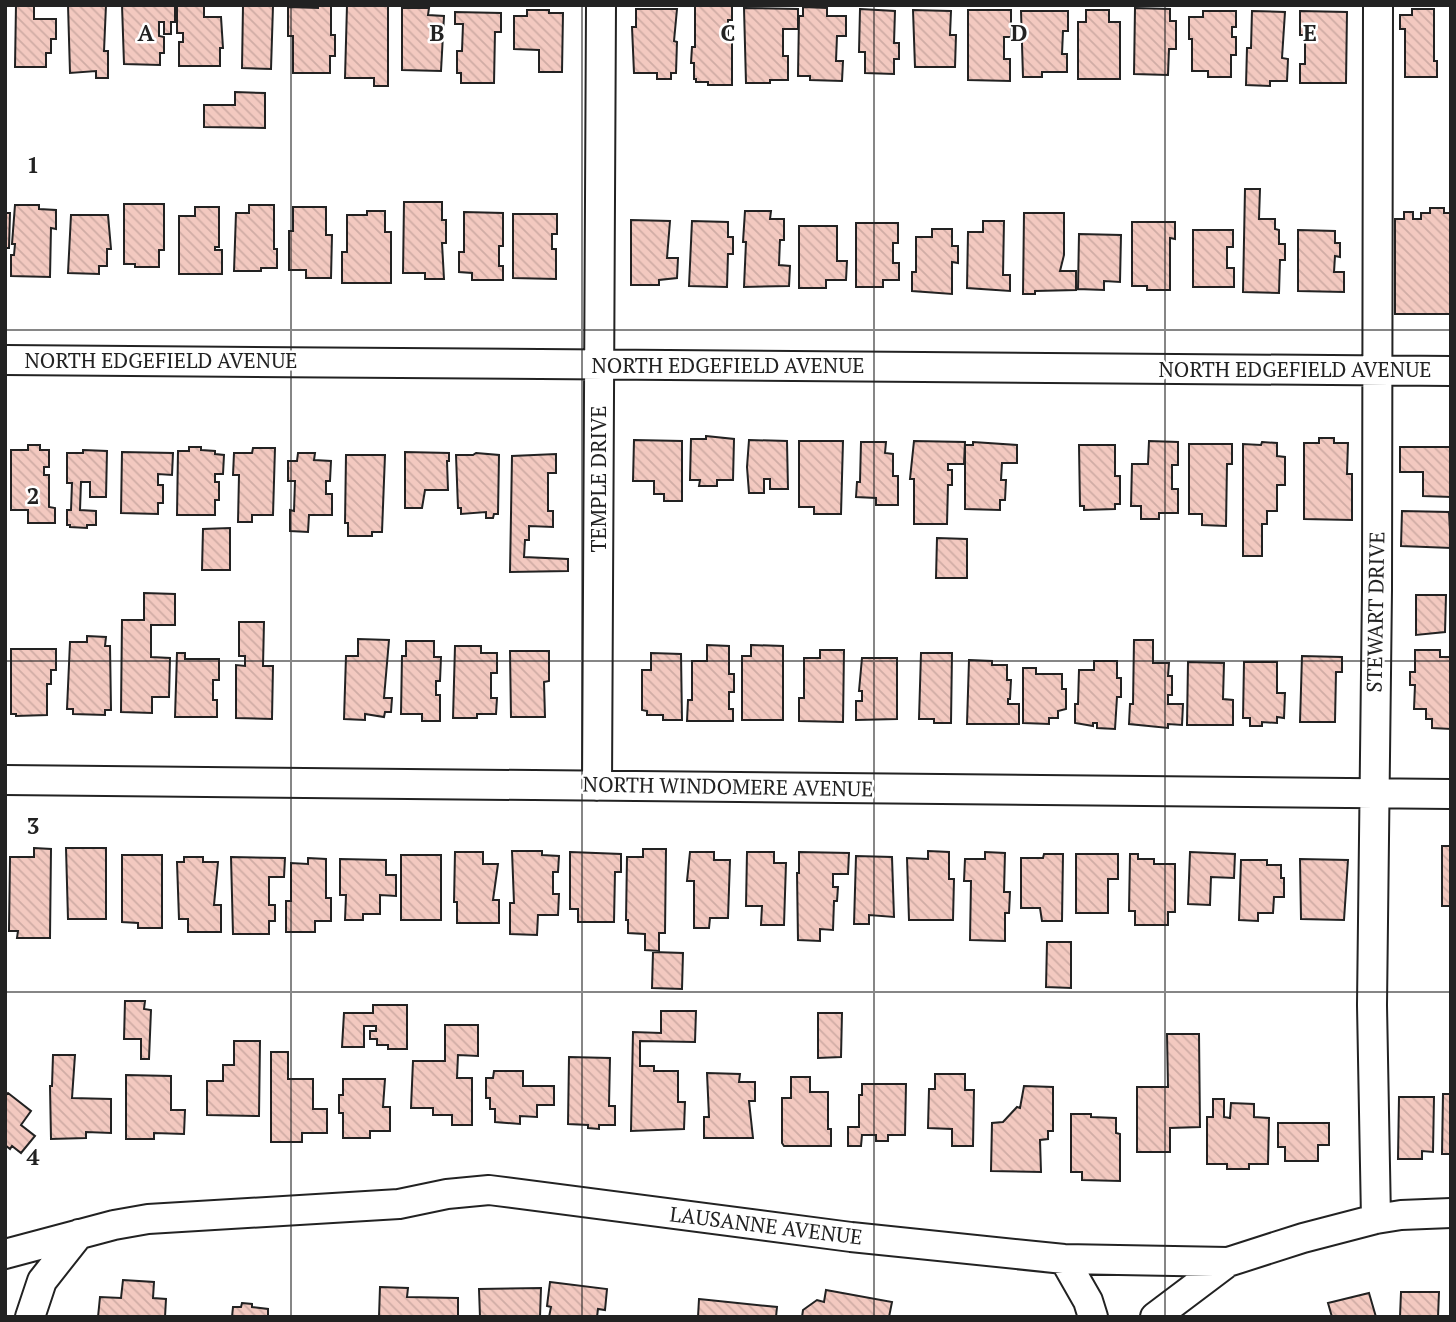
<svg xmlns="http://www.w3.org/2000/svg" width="1456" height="1322" font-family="'PT Serif',serif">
<defs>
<pattern id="building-back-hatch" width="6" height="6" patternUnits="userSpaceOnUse" patternTransform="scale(1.75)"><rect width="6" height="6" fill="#f3c9c0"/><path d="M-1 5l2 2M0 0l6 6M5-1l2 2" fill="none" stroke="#d0aca5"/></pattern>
</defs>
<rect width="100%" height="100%" fill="#fff"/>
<path fill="url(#building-back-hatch)" stroke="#222" stroke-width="2" d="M16 5H34V19H56V39H51V53H46V67H15Z
M68 5H106L104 51H108V78H96V71L70 73Z
M122 5H175V22H171V34H164V22H159V36L164 37V53H160V65L124 64Z
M177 5H204V17H221L223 48H220V66H179V42H183V33H177Z
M243 5 273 6 271 69 242 68Z
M318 5H331V35H335V56H330V73H293V36H288V7L318 8Z
M347 5 388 6V86H374V78H345Z
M695 5H732V20H728V41H732V85H708V82H696V79H694V63H691L692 47H695Z
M803 7 827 8V16H846V36H837L836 61H843L842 81 810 80V76H798L799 16H803Z
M402 8H429L428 15 444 16 441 71 402 70Z
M744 8 798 9V29H783V56H788V80H770V83H746Z
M1135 8 1170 9V21H1176V49H1169L1168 75 1134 74Z
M636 9H677L674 41 677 42 676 73H671V79H657V73H634L632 27H636Z
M860 9 895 11 894 43H899V59H894V74L865 73V52H859Z
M1412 9H1434V61H1437V77H1405V29H1400V15H1412Z
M527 10H549V13H563L562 72H539V50L514 49V16H527Z
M913 10 951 11 950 35H956L955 67H915Z
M968 10H1011V37H1004V59H1010V81L968 80Z
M1086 10H1109V22H1120V79H1078V22H1086Z
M1021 11H1068V31H1063L1062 54H1067V72H1042V77H1023Z
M1203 11H1236V27H1232V37H1236V55H1231V77H1208V71H1192V39H1189V17H1203Z
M1252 11 1285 12 1282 58 1288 59 1287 81H1270V86L1246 85 1247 48H1251Z
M1300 11 1347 12 1346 83H1300V64H1305V35H1300Z
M455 12 501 13V32H495L494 83H461V73H457V51H462L463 24H455Z
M235 92 265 93V128L204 127V105H235Z
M1245 189H1260L1259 219H1275V229L1279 230V244H1285V260H1280L1279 293 1243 292Z
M404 202H442V220H446V243H442L444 279H425V273H403Z
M124 204H164V250H159V267H135V264H124Z
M15 205H39V209L56 210V229L51 228 50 277 11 276V255H14L15 244H12Z
M249 205H274V249H277V268H261V271H234L236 213H249Z
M195 207H219V247H215V250H222V274H179V216H195Z
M293 207H326V235H332L331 278H306V270H289V231H293Z
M1430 208H1444V213H1451V314H1395V219H1404V212H1413V219H1421V213H1430Z
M367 211H385V232H391V283H342V252H347V215H367Z
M745 211H771L770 219H784V240H780L779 265 790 266 789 286 744 287 746 242H743Z
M464 212 503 213V246H499V266H503V280H472V273L459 272V252H464Z
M5 213H10L9 248H5Z
M1024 213H1064V255L1060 271H1076V290L1035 291V294H1023Z
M513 214H557V234H552V249H556V279L513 278Z
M71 215H108L111 249H107V266H99V274L68 273Z
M631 220 670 221 667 258H678L677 278 659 280V285H631Z
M692 221 728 222V237H733V254H728L727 287 689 286Z
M983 221H1004L1003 275H1010V291L967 288 968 232H983Z
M1132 222H1175V239L1170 238V290H1147V286H1132Z
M856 223H898V243H893V263H899V280H883V287H856Z
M799 226H837V261H847L846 280H826V288H799Z
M932 229H952V246H958V263L952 262V294L912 291V272H916V237H932Z
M1193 230H1233V247H1227V268H1234V287H1193Z
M1298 230 1335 231V243H1340V257L1335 256 1334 272H1344V292L1298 291Z
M1079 234 1121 235 1120 282 1104 281V290L1078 289Z
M706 436 734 439 733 480H717V486H699L700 480H690L691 439H706Z
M1319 438H1334V443H1348L1347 474H1352V520L1304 519V443H1319Z
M634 440 682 441V501H664V494H654V481H633Z
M749 440 787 441 788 489H770V479H764V493H749L747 467Z
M799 441H843L841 514H814V507H799Z
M914 441 965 442 964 464H948V470H952V485H948L947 524H914V479H910Z
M1149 441 1178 442V465H1172V489H1178V513H1159V519H1141V506H1131L1132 464H1148Z
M861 442H886L885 453 893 454V476H898V505H876V498L856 497 857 482H860Z
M973 442 1017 445V463H1002L1001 480H1006L1005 500H1000V510L965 509V445H973Z
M1262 442 1277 443V456L1285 457V485H1277V511H1267V524H1262V556H1243V444L1261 445Z
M1189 444H1232V464H1227L1226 526 1202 525V514H1189Z
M28 445H40V450H49V467H44V475H49V507L55 508V523H28V510H11V450H28Z
M1079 445H1115V476H1120V504H1115V509L1084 510V506H1080Z
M189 447H201V450L215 451V454L224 455 223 474H215V482H219V500H215V515H177L178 451H189Z
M1400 447H1451V497L1423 496V472H1400Z
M253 448H275L273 515H252V522H238L239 475H233L234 453H252Z
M83 450 107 451 106 497H90V482H81L80 510 96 511V525H87V528L70 527V525H67V510H71L72 483H67V453H83Z
M122 452 173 453 172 475 158 474V485H163V503H158V514L121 513Z
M405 452 449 453V461H447L448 490H425L422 508H405Z
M298 453H315L314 460 331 461 330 481H326V494H332V515H309L308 532 290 531V510L294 511 295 481H288V461H297Z
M476 453 499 455 498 514H494L493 518H486V512L461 514V508H458L456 455H473Z
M556 454V473H548V511H553V527L529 526V540H525L524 557 568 559V571L510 572 512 456Z
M346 455H385L382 532H372V536H348V523H345Z
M1402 511 1449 512 1451 548 1401 546Z
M230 528V570H202L203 529Z
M937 538 967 539V578H936Z
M144 593 175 594V625H151V657L170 658 169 697H152V713L121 712 122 620H144Z
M1416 595H1446L1445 632 1416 635Z
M239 622H264L263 666H273L272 719 236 718V665L245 666V656H239Z
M87 636 106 637 105 646H110L111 710H105V715L73 714V709H67L70 642H87Z
M358 639 389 640 384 698H392L391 712H385L384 717 365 714V720L344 719 346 656H358Z
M1134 640H1153V663H1169L1168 676H1172V695H1168V704H1183L1182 725 1168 724V728L1129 724 1130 704H1133Z
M406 641H434V657H441L440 681H436V695H440V721H422V714H401L402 656H406Z
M707 645 729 646V674H734V692H729V709H733V721H687L688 700H692V661H707Z
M751 645 783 646V720H742V656H751Z
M455 646H481V653H497V673H491V698H497L496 714H477V718H453Z
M11 649H56V670H51V684H47V715L16 716V714H11Z
M820 650H844L843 722 799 721V698H804V658H820Z
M1415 650H1440V657H1451V729L1432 728V719H1426V709H1414L1415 685H1410V672H1415Z
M510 651H549V681L544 682 545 717H511Z
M177 653H185V659H219V680H213V700H217V717H175Z
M651 653 681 654 682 720H663V715H647V711L642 710V670H651Z
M921 653H952L951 723H934V719H919Z
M1302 656 1342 657V672H1336L1335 722H1300Z
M862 658H897V719L856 720V701H862V691H859Z
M969 660 992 661V665H1007V680H1011L1010 699H1008V704H1019V724H967Z
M1094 661H1117V678H1121V697H1117L1115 729 1097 728V723H1093V726L1075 723V704H1078L1079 670H1094Z
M1188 662 1224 663 1223 699 1233 700V725H1187Z
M1244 662H1277V693H1285L1284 718 1277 717V723L1262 722V726H1250V718H1243Z
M1023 668H1036V674H1062V689H1066V709L1058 711V718H1049V724L1023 723Z
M1442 846H1451V906H1442Z
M34 848 51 849 50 938H17L18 931H9L10 857H34Z
M66 848H106V919H68Z
M643 849H666L665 933H659V951L645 950V934L628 933V920H626L627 857H643Z
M512 851H542V855L559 856 558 872H553V894H559L558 915H538L537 935 510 934V903H514Z
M928 851 949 852V879H954L953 920H909L907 858 928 859Z
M455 852H483V864H498L493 900H499V923H457V902H454Z
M570 852 621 854V872H615L614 922H578V909H570Z
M690 852H714V860H730L728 918H710L709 928H694V881H687Z
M747 852H774V863H786L784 925H761L762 906H746Z
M799 852 849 853 848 874H833V887H838L837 901H834L833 930 820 929V941L798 940 797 873H799Z
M985 852 1005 853 1004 892H1010L1009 913H1005V941L970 940 971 881H964L965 859H985Z
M1190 852 1235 854 1234 878 1211 877 1210 905 1188 904Z
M1044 854H1063L1062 921H1042L1040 908H1021V858H1043Z
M1076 854H1118V879H1108V913H1076Z
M1130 854H1138V859H1154V864H1175V912H1168V925H1135V911H1129Z
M122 855H162V928H138V923L122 922Z
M401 855H441V920H401Z
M856 856 892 857 894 917 869 915V924H854Z
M184 857H203V862H218L214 905H221V932H188V919H179L177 862H184Z
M231 857 285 858 284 877H269V905H275V921H269V934H233Z
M308 858 326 859V898H331V921H315V932H286V901H291V863L308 864Z
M340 859 386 860V875H396V896L380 895V914H363V920H345L346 895H340Z
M1300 859 1348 860 1344 920 1301 919Z
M1241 860H1267V865H1281V878H1284V897H1274L1273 913H1258V921L1239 920Z
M1047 942H1071V988L1046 987Z
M653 952 683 953 682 989 652 988Z
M125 1001H145L144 1009 151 1010 149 1059H141V1039H124Z
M373 1005H407V1049H388V1045H377V1039H370V1031H376V1026H364V1047H342L344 1013H373Z
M661 1011H696L695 1042 640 1041V1066H654V1071H678V1102H685L684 1129 631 1131 633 1032 661 1033Z
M818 1013H842L841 1057 818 1058Z
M445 1025H478V1056L458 1055 457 1078H472V1125H452V1115H433V1108H411L413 1061H445Z
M1167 1034H1199L1200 1127 1170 1128V1152H1137V1087H1168Z
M234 1041H260L259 1116 207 1115V1081H223V1065H234Z
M271 1052H288V1079H313V1109H327V1133H302V1142H271Z
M53 1055H75L72 1098 111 1099V1133L86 1132V1138L51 1139 50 1086H52Z
M569 1057 610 1058 609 1106H615V1125H599V1129L588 1128V1125L568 1124Z
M494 1071H523V1086H554V1105H537V1117L520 1116V1124L495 1122V1109H490V1098H486V1078H493Z
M707 1073 740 1074 739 1082H755V1101H749L753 1138H704V1117H709Z
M935 1074H965V1090H974L973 1146H952V1129L928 1128 929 1089H935Z
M126 1075 171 1076V1110H185L184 1134 154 1133V1139H126Z
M791 1077H810V1092H828V1129H831V1146H784L782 1143V1098H791Z
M343 1079H385L383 1107H390V1131H370V1138H343V1113H339V1095H343Z
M862 1084H906L905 1135H888V1141H876V1135H862L861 1146H848V1127H859V1095H862Z
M1024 1086 1053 1087V1131H1048V1139L1040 1140 1041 1172 991 1171 992 1123 1003 1122 1017 1107 1020 1108Z
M8 1093 31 1111 21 1125 35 1136 21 1153 12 1146 10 1149 5 1145V1096Z
M1443 1094H1451V1154H1442Z
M1399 1097H1434L1433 1152 1422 1151V1159H1398Z
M1213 1099H1224V1117L1230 1118 1231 1103 1254 1104V1117L1269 1118 1268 1164H1249V1169H1227V1164H1207V1117H1213Z
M1071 1114H1091V1117L1116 1118V1133L1120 1134V1181L1082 1180V1172H1071Z
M1278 1123H1329V1145H1318V1161H1285V1147H1278Z
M123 1280 154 1282 153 1298 166 1299 165 1317H98L100 1297 121 1298Z
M550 1282 607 1289 605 1310 598 1309 597 1317H549L551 1307 547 1306Z
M380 1287 408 1288 407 1297 458 1298V1317H379Z
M541 1288 540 1317H480L479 1289Z
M826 1290 892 1302 889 1317H802L803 1310 817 1300 824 1302Z
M1401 1292H1439L1438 1317H1400Z
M1369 1293 1376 1317H1332L1328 1303Z
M699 1299 777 1307 776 1317H698Z
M242 1303 252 1304V1307L268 1309V1317H232L233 1307H241Z"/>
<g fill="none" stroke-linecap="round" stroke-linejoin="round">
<g stroke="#222" stroke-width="32">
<path id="minor" d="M5 360 1451 371
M5 780 1451 794
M597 786 601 5
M1376 1219 1372 1005 1377 590 1378 5
M5 1254 114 1225 148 1219 399 1204 447 1194 489 1190 851 1237 1064 1259 1228 1262 1303 1238 1376 1219 1401 1215 1451 1213
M1064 1259 1088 1301 1093 1317
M30 1317 42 1281 79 1234
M1155 1317 1228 1262"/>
</g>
<use href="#minor" stroke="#fff" stroke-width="28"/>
</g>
<path fill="none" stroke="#222" stroke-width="2" stroke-opacity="0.55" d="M291 5V1317M582 5V1317M874 5V1317M1165 5V1317M5 330H1451M5 661H1451M5 992H1451"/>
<g text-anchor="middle" stroke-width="5" stroke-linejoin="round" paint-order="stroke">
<g font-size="21" fill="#222" stroke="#fff">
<text x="161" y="368">NORTH EDGEFIELD AVENUE</text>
<text x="728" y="373">NORTH EDGEFIELD AVENUE</text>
<text x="1295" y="377">NORTH EDGEFIELD AVENUE</text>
<text transform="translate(599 479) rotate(-90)" y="7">TEMPLE DRIVE</text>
<text transform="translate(1376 612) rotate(-89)" y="7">STEWART DRIVE</text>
<text transform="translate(728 787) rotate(1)" y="7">NORTH WINDOMERE AVENUE</text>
<text transform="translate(766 1226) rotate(7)" y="7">LAUSANNE AVENUE</text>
</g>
</g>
<g font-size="23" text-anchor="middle" font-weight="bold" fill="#222" stroke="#fff" stroke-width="5" stroke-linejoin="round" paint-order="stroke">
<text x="146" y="41">A</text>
<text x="437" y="41">B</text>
<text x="728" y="41">C</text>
<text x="1019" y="41">D</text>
<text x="1310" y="41">E</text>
<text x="33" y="173">1</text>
<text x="33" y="504">2</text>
<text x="33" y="834">3</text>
<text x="33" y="1165">4</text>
</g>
<rect width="1456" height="1322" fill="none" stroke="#222222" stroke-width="14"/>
</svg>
